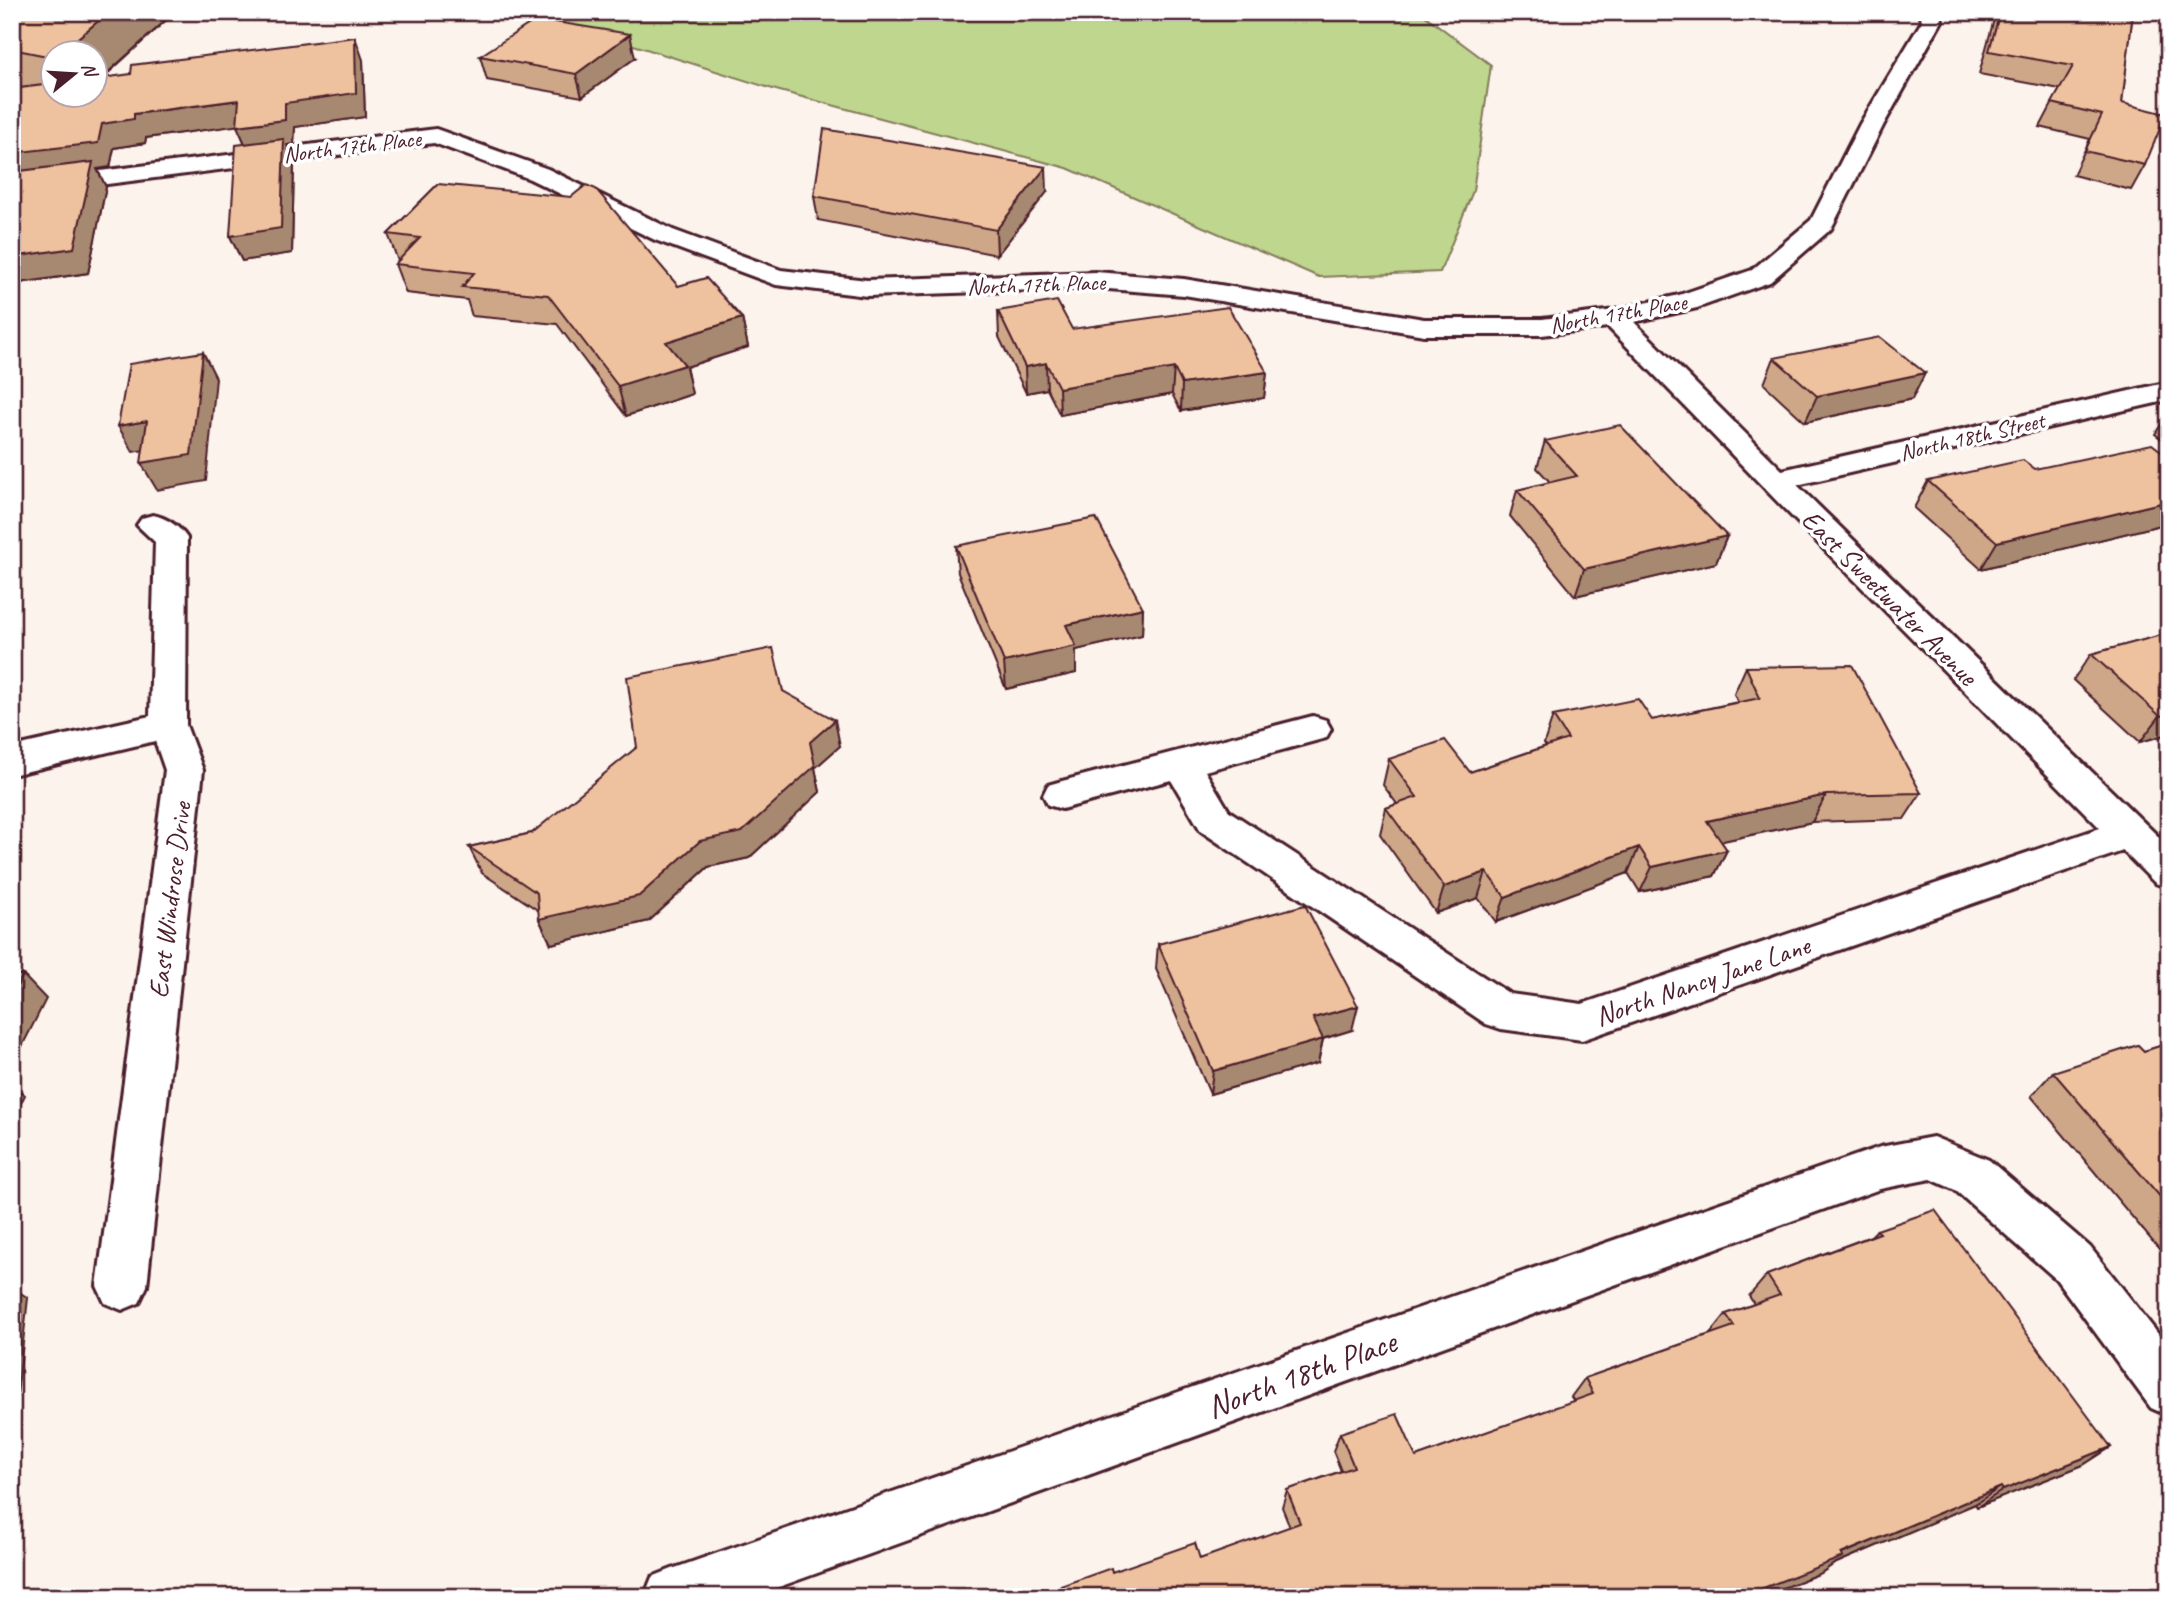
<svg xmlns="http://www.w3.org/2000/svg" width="2181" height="1609" font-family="Caveat,sans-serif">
<rect width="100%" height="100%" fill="#fcf3ec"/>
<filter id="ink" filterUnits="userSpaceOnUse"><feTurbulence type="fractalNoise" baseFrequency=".0143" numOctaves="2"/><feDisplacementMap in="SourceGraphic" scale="14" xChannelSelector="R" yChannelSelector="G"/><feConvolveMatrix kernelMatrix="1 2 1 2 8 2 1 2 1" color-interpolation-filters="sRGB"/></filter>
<g filter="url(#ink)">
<path fill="#bed68d" stroke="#847a5c" stroke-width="2" d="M529 12H1420L1491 65 1473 191 1440 272 1319 277 1067 168 776 90Z"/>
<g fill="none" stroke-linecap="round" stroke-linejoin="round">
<g stroke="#4a1f2b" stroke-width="6">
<path id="minor" d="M1920 12H1940L1942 21 1884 124 1831 229 1770 282 1697 308 1634 322 1782 470 2169 382V400L1797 485 2169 847V888L2155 883 2123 851 1582 1040 1501 1029 1486 1024 1201 831 1171 780 1062 809 1048 805 1043 795 1048 785 1062 781 1313 716 1326 720 1331 729 1326 738 1205 771 1229 811 1510 994 1582 1004 2100 828 1807 532 1608 327 1542 335H1424L1184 295 1096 288 867 296 776 285 655 240 530 179 434 143 12 196V182L436 129 548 169 673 230 781 270 867 280 1096 272 1184 279 1424 319H1542L1615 310 1679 295 1752 270 1811 220 1860 124 1922 21Z
M153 515C167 518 179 526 187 538L186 725 203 770 147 1286 139 1303 122 1310 105 1303 97 1286 165 770 155 741 12 775V747L150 716 155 542 137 525 142 518Z
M1933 1137 1989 1160 2090 1247 2169 1348V1416L2151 1408 2056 1279 1955 1190 1931 1179 1880 1189 751 1597H644L652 1577 672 1569 1880 1147Z"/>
</g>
<use href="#minor" fill="#fff" fill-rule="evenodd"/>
</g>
<path fill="#cea789" stroke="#4a1f2b" stroke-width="2" fill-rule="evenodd" d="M12 12H175L103 78 363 60 365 117 295 127 294 144 287 145 294 163 292 253 242 261 230 236 245 144 237 125 146 138 145 143 114 148 110 167 97 169 106 187 88 273 12 284V89L20 88 12 87ZM52 52 94 94H52Z
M1996 12H2133L2122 103 2145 165 2131 190 2073 175 2090 139 2040 127 2060 89 1979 74Z
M480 56 635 58 582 97 487 80Z
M438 184 678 286 742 318 748 347 686 367 692 394 626 416 557 324 472 316 467 300 406 293 395 264 398 261 388 234Z
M1047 192 997 255 818 220 814 196Z
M998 311 1072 329 1267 372 1264 398 1181 411 1172 394 1060 415 1047 389 1026 393 999 337Z
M1774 358 1925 373 1912 399 1805 422 1764 384Z
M2169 412V445L2155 434Z
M1545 441 1727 536 1716 563 1575 596 1510 516 1517 490 1550 482 1537 468Z
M2169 457V523L1981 569 1914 508 1928 481 2035 469Z
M956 546 1143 608 1142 635 1076 650V673L1006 689 958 573Z
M2169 633V734L2140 742 2073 680 2091 654Z
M1746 667 1921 793 1904 819 1812 822 1721 841 1727 850 1714 876 1640 892 1628 873 1496 922 1478 898 1436 913 1380 834 1386 808 1397 804 1383 785 1389 759 1470 772 1546 746 1544 743 1553 716 1652 720 1738 702 1734 694Z
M783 691 840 746 815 768 820 792 749 858 708 867 649 921 551 944 539 919V911L482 873 469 847 532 833Z
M1158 944 1352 1030 1323 1039 1318 1063 1210 1094 1156 969Z
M2169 1043V1261L2031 1096 2053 1072 2144 1051Z
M1877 1230 2111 1447 2083 1465 1977 1507 1975 1504 1834 1564 1821 1573 1759 1597H1030L1112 1572 1200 1559 1290 1527 1282 1507 1287 1490 1341 1471 1333 1451 1340 1433 1416 1457 1574 1401 1571 1397 1585 1378 1710 1334 1726 1314 1754 1304 1749 1296 1767 1275 1871 1236Z"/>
<path fill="#a7886f" stroke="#4a1f2b" stroke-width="2" d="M109 12H175L94 85V52H61Z
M630 34 635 58 582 97 576 74Z
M355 37 363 60 365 117 295 127 294 144 287 145 294 163 292 253 242 261 230 236 248 150 237 126 285 103Z
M239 100 249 124 146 138 145 143 114 148 110 167 97 169 106 187 88 273 12 284V153L134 114Z
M1046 167 1047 192 997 255 996 230Z
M742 318 748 347 686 367 692 394 626 416 618 386 666 342Z
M203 352 216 378 206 481 157 490 141 463Z
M1046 363 1047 389 1026 393 1025 367Z
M1174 368 1172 394 1060 415 1059 388Z
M1267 372 1264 398 1181 411 1182 384Z
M1925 373 1912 399 1805 422 1817 396Z
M147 421 162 447 133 452 118 426Z
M2169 501V523L1981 569 1997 542Z
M1727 536 1716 563 1575 596 1584 569Z
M1143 608 1142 635 1076 650V673L1006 689 1004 662 1066 625Z
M2169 714V734L2140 742 2160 716Z
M835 720 840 746 815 768 820 792 749 858 708 867 649 921 551 944 539 919 810 742Z
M1826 795 1812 822 1695 847 1707 821Z
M1639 847 1628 873 1496 922 1505 897Z
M1727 850 1714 876 1640 892 1652 867Z
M1486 872 1478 898 1436 913 1444 887Z
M23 975 46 999 12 1066V995Z
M1358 1006 1352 1030 1308 1043 1313 1018Z
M1323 1039 1318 1063 1210 1094 1213 1071Z
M12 1084 25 1095 12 1121Z
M12 1287 28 1298 12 1441Z
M2111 1447 2083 1465 1977 1507 2003 1490Z
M2001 1487 1975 1504 1834 1564 1821 1573 1759 1597H1740Z"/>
<path fill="#efc29f" stroke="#4a1f2b" stroke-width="2" d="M12 12H109L61 52H52V57L12 49Z
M2000 12H2133L2122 103 2166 114 2145 165 2085 151 2102 115 2052 103 2073 66 1989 51Z
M537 19 630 34 576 74 480 56Z
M355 37 356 93 285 103V120L237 126 239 100 134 114V119L102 124 98 143 12 153V89L52 84V94H94V79L131 74 132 65Z
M824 129 1046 167 996 230 814 196Z
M284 139 281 228 230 236 236 145Z
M93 162 74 248 12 257V172Z
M438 184 571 197 586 185 596 189 678 286 706 278 742 318 666 342 685 365 618 386 548 295 462 287 474 273 395 264 420 238 388 234Z
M1057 301 1072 329 1228 307 1267 372 1182 384 1174 368 1059 388 1046 363 1025 367 998 311Z
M1880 337 1925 373 1817 396 1774 358Z
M203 352 191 455 141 463 147 421 118 426 129 364Z
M1620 425 1727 536 1584 569 1517 490 1577 476 1545 441Z
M2152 444 2169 457V501L1997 542 1928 481 2023 460 2035 469Z
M1096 518 1143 608 1066 625 1076 646 1004 662 956 546Z
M2169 633V714L2160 716 2091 654Z
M773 648 783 691 835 720 810 742 815 766 742 832 700 841 639 896 539 919 537 893 469 847 532 833 637 747 627 677Z
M1852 665 1921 793 1826 795 1707 821 1727 850 1652 867 1639 847 1505 897 1486 872 1444 887 1386 808 1417 797 1389 759 1445 740 1470 772 1568 739 1553 716 1638 699 1652 720 1760 698 1746 667Z
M1305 905 1358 1006 1313 1018 1323 1039 1213 1071 1158 944Z
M12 975H23L12 995Z
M2169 1043V1207L2053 1072 2138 1045 2144 1051Z
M1935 1210 2111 1447 2003 1490 2001 1487 1841 1554 1843 1557 1740 1597H1030L1111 1568 1112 1572 1195 1543 1200 1559 1300 1523 1287 1490 1354 1467 1340 1433 1397 1414 1416 1457 1593 1394 1585 1378 1734 1326 1726 1314 1780 1295 1767 1275 1880 1233 1877 1230Z"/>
</g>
<g text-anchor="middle" stroke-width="7" stroke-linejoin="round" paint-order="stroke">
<g font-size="23" fill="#4a1f2b" stroke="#fff">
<text transform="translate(352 146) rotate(-7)" y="8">North 17th Place</text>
<text transform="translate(1036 284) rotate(-2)" y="8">North 17th Place</text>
<text transform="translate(1618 313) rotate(-10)" y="8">North 17th Place</text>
<text transform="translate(1972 436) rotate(-13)" y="8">North 18th Street</text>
</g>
<g font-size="28" fill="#4a1f2b" stroke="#fff">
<text transform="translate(1890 597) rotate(45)" y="10">East Sweetwater Avenue</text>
<text transform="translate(169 900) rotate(-83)" y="10">East Windrose Drive</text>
<text transform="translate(1702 980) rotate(-19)" y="10">North Nancy Jane Lane</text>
</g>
<g font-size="33" fill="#4a1f2b" stroke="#fff">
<text transform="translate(1301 1373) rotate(-20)" y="12">North 18th Place</text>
</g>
</g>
<rect width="2181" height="1609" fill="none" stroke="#fff" stroke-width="42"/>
<rect x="21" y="21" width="2139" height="1567" fill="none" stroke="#4a1f2b" stroke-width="2.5" filter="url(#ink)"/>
<g transform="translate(74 74) rotate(72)"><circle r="33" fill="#ffffff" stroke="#b7a5aa" stroke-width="2"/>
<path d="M0-5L12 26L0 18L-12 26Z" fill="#4a1f2b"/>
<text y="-10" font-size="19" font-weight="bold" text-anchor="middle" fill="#4a1f2b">N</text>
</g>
</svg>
